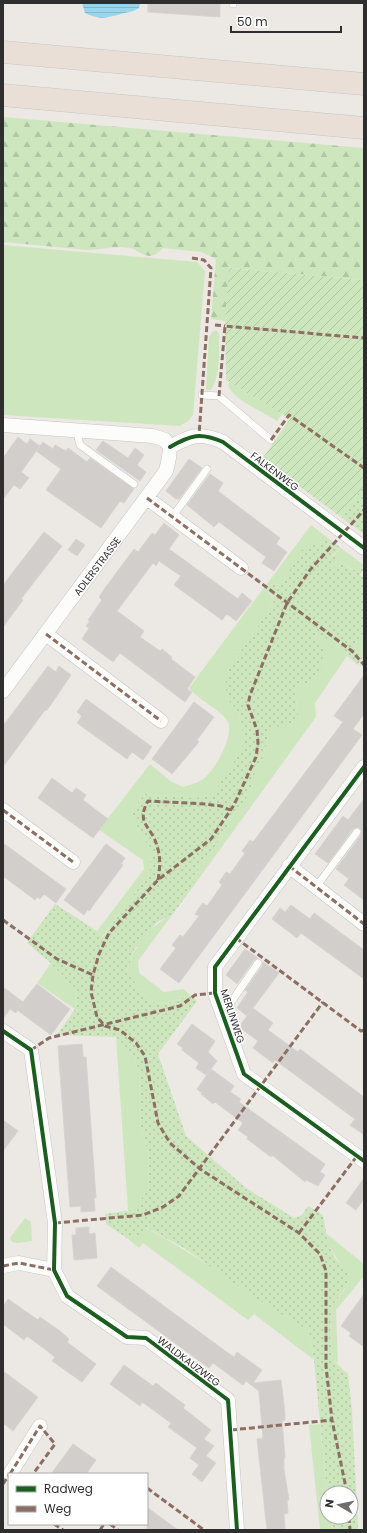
<svg xmlns="http://www.w3.org/2000/svg" width="367" height="1533" font-family="Poppins,sans-serif">
<defs>
<pattern id="forest-firs" width="22" height="20" patternUnits="userSpaceOnUse"><rect width="22" height="20" fill="#cee6be"/><path d="M5 1l3.5 6h-7zM16 11l3.5 6h-7z" fill="#b1c6a4"/></pattern>
<pattern id="park-dots" width="8" height="8" patternUnits="userSpaceOnUse"><rect width="8" height="8" fill="#cee6be"/><path d="M2 2h.1M6 6h.1" fill="none" stroke="#b1c6a4" stroke-width="1.8" stroke-linecap="round"/></pattern>
<pattern id="garden-furrows" width="10" height="10" patternUnits="userSpaceOnUse"><rect width="10" height="10" fill="#cee6be"/><path d="M-1 1l2-2M0 10L10 0M9 11l2-2" fill="none" stroke="#b1c6a4"/></pattern>
<pattern id="water-rules" width="6" height="5" patternUnits="userSpaceOnUse"><rect width="6" height="5" fill="#99d6ec"/><path d="M0 2.5h6" fill="none" stroke="#84b8cb"/></pattern>
</defs>
<rect width="100%" height="100%" fill="#ece8e4"/>
<path fill="#cee6be" d="M3 245 197 262 205 271 193 415 188 421 180 426 3 415Z
M216 330 219 333C219 352 221 374 211 390H206L209 337 212 332Z
M229 382 282 414 277 421C263 412 233 400 228 385Z
M311 525 328 538 324 543C296 539 295 572 279 585L267 584Z
M341 548 364 565V569L360 566 356 570H353L344 564 333 568 332 566 337 561 332 557Z
M263 589 274 598 273 604 227 671 229 701 238 712 242 725 243 745 233 760 235 762 213 794 195 798 145 794 131 811 138 831 151 849 150 874 123 908 102 937 97 931 144 869 143 860 99 830 150 764 170 781 183 787C188 785 195 784 200 781 214 774 236 734 227 720 220 710 199 700 189 688Z
M318 632 346 652 347 656 315 703 316 717 195 884 192 878 211 854 237 809 249 795 252 779 263 757 271 727 298 715 295 690 299 683 313 639Z
M364 632V656L363 657 357 653 354 645Z
M172 915 138 961 139 973 164 992 183 989 189 994C179 1002 169 1003 156 1004L142 993 127 972C133 947 149 926 172 915Z
M51 963 76 990 75 1009 37 983Z
M116 1037 134 1056 140 1078 139 1107 141 1126 149 1157 148 1190 133 1210 128 1211Z
M25 1218 31 1222 32 1241 17 1243 12 1242 10 1238Z
M146 1228C203 1258 254 1297 309 1331L314 1360 254 1314 248 1320 143 1243 139 1248 127 1238 138 1235Z
M327 1234 364 1264V1276L336 1310 338 1363 332 1360 330 1336 331 1308 345 1289 342 1267 328 1244Z
M320 1424 326 1483 329 1493H327V1517H334L331 1530H320L309 1425Z"/>
<path fill="url(#forest-firs)" d="M3 117 364 148V280L230 268 225 321 211 319 216 259 201 252 163 248C159 252 155 256 149 256 142 255 136 249 129 248 115 245 102 250 88 250L3 242Z"/>
<path fill="url(#park-dots)" d="M364 486V534L341 517Z
M328 538 341 548 332 556 339 559 332 566 333 567 344 564 352 570H356L360 566 364 569 360 575 364 578V632L354 645 357 653 363 657 358 665 347 656 346 652 317 632 314 639 323 647C322 664 323 678 305 686L299 683 295 690 298 715C291 727 285 726 271 727L263 757 252 779 253 783 249 795 237 809 211 854 192 878 195 884 172 915 157 922 134 950 127 971 142 993 156 1004C169 1003 179 1002 189 994L197 1001 158 1054 186 1136 246 1188 294 1218 302 1215 308 1206 323 1215C328 1241 328 1257 351 1273L345 1288 331 1308 330 1336 333 1360 348 1374 352 1411 358 1530H331L334 1517H351V1493H329L326 1483 314 1360 309 1331 254 1297 184 1248 147 1228 138 1235 127 1238 106 1224 105 1214 133 1210 148 1190 149 1157 141 1126 139 1107 140 1078 134 1056 116 1037 57 1035 75 1009 76 990 51 963 27 943 55 904 97 931 103 937 123 908 150 874 151 849 138 831 131 811 145 794 195 798 213 794 234 762 233 760 243 745 242 725 238 712 229 701 225 687 227 671 273 604 274 597 263 589 267 584 279 585C295 571 295 539 324 543Z"/>
<path fill="url(#garden-furrows)" d="M229 268 364 280V486L341 517 262 459 290 419 226 380 225 321Z"/>
<path fill="url(#water-rules)" d="M82 3H140L139 8C133 12 128 12 121 14 107 18 100 20 85 13Z"/>
<path fill="#d1cecb" stroke="#d7d4d0" d="M148 3H220V17L148 12Z
M18 437 27 444 30 439 40 446 21 472 29 478 20 489 14 485 3 499V458Z
M103 441 128 458 135 448 144 455 137 465 146 472 140 481 96 450Z
M43 442 53 449 55 445 66 451 68 448 87 462 90 458 134 489 124 503 120 501 101 528 46 490 61 469 36 451Z
M189 459 202 468 179 499H176L166 491Z
M210 474 223 483 218 491 280 538 276 544 287 552 274 571 262 563 266 557 219 522 214 527 187 505Z
M164 523 179 535 169 549 238 599 242 593 252 601 236 621 227 614 222 620 174 585 181 576 159 561 156 566 153 563 117 611 144 631 140 637 160 651 162 649 172 657 171 659 195 677 187 689 192 692 185 702 120 653 113 662 82 639 89 628 86 626 90 621 88 620 102 600 99 597 105 588 134 549 138 552 152 533 155 535Z
M44 532 62 546 21 599 23 600 3 627V585Z
M76 539 85 545 77 556 68 550Z
M48 666 56 672 59 666 71 675 50 706 46 711 45 710 3 767V726Z
M364 675V714L353 729 362 735 179 983 160 969 176 948 172 945 180 935 183 937 199 916 195 914 199 908 203 903 207 906 222 885 219 882 226 872 230 874 245 853 242 851 250 840 253 842 343 722 334 716Z
M86 699 152 747 143 760 132 752 127 759 77 723 82 716 77 712Z
M194 702 214 717 197 740 199 742 172 774 152 759Z
M52 778 72 793 76 788 86 795 83 800 108 819 93 838 38 798Z
M364 799V900L344 885 349 879 336 869 361 835 360 828 357 827 353 829 328 863 315 854 343 816 348 820Z
M3 843 66 889 56 903 44 894 40 899 37 897 35 900 3 876Z
M106 844 125 858 121 864 123 865 89 911 88 909 84 915 64 900Z
M291 905 310 919 314 913 364 950V979L301 933 297 938 272 919 280 908 285 912Z
M245 949 258 958 254 960 237 984 226 975Z
M263 962 279 973 247 1016 237 1008 248 992 245 990 262 966Z
M37 984 70 1009 51 1035 17 1010 16 1013 10 1009 3 1019V987L23 1002 19 1007Z
M253 1008 273 1023 268 1030 298 1052 300 1049 364 1097V1135L350 1125 355 1119 275 1060 273 1063 253 1048 258 1041 239 1027Z
M192 1024 215 1041 208 1052 217 1061 206 1075 196 1068 199 1063 182 1050 183 1048 177 1044Z
M82 1044 83 1057H86L96 1198H94L95 1211 81 1212V1206L70 1207 58 1046Z
M211 1069 234 1086 230 1092 241 1099 239 1102 325 1164 320 1172 325 1175 318 1186 306 1180 305 1182 272 1155 271 1157 247 1139 248 1137 238 1130 243 1123 215 1102 213 1104 201 1094 202 1093 197 1089Z
M3 1120 18 1131 3 1151Z
M364 1178V1199L356 1210 346 1203Z
M89 1227V1234L95 1233 97 1258 74 1260 72 1235H76V1228Z
M111 1267 228 1353 234 1357 237 1352 262 1370 253 1383 281 1380 285 1414V1420L282 1421 285 1458H284V1470L289 1500H287L288 1513 284 1514 285 1530H267L257 1439 263 1438 259 1391 246 1381 243 1385 213 1363 209 1368 97 1286Z
M364 1294V1347L349 1336 351 1333 341 1326Z
M8 1299 38 1320 40 1317 60 1331 69 1339 67 1342 96 1364 82 1382 52 1361 55 1357 46 1350 27 1336 24 1340 3 1324V1307Z
M124 1365 153 1386 156 1383 165 1390 185 1405 183 1408 211 1430 204 1439 214 1446 206 1456 216 1463 202 1482 192 1474 199 1465 190 1458 197 1448 168 1427 171 1423 152 1409 142 1402 140 1406 110 1384Z
M3 1371 38 1397 13 1431 3 1423Z
M73 1444 96 1460 86 1474H51Z
M147 1507 156 1514 178 1530H147Z"/>
<g fill="none" stroke-linecap="round" stroke-linejoin="round">
<g stroke="#c5c4c5" stroke-width="8">
<path id="lane" d="M233 3V4
M202 395 219 396 271 440
M76 429 80 445 134 484
M173 516 207 469
M316 887 357 832
M220 1006 232 1001 258 963"/>
</g>
<g stroke="#c5c4c5" stroke-width="15">
<path id="street" d="M3 425 153 436 165 440 170 447
M170 447C191 435 200 432 223 442L364 548
M147 498 241 568
M46 634 161 721
M3 691 166 471 169 458 170 447
M364 767 215 967V993L244 1074 364 1161
M3 810 73 862
M289 866 364 924
M3 1031 31 1050 55 1223 54 1270 67 1296 127 1337 146 1338 228 1400 237 1530
M3 1266 19 1263 54 1270
M10 1474 40 1426"/>
</g>
<g stroke="#c6c5c4" stroke-width="23">
<path id="highway" d="M3 52 364 84
M3 95 364 128"/>
</g>
<use href="#lane" stroke="#fcfcfb" stroke-width="7"/>
<use href="#street" stroke="#fcfcfb" stroke-width="14"/>
<use href="#highway" stroke="#eadfd6" stroke-width="22"/>
<path stroke="#8d6e63" stroke-width="3" stroke-dasharray="6 3" stroke-linecap="butt" d="M192 258 204 260 211 268 199 435
M215 325 225 326
M219 396 225 326 364 338
M271 440 289 415 364 468
M147 498 352 651 364 665
M46 634 161 721
M3 810 73 862
M289 866 364 924
M158 880C160 868 161 858 157 846 152 826 135 824 148 801L205 804 221 806 230 810
M3 920 57 959 93 975
M236 938 361 1031 364 1030
M31 1050 49 1038 180 1006 195 995 215 993
M55 1223 143 1215 163 1207 179 1196 323 1002
M299 1233 357 1156
M3 1266 19 1263 54 1270
M231 1430 332 1420
M10 1474 40 1426 55 1444 33 1474
M3 1484 9 1475
M147 1488 204 1530
M347 1493 332 1420 326 1366V1271L320 1254 299 1233 200 1169 170 1143 158 1123 145 1056 136 1043 120 1030 105 1026 97 1017 91 992 93 975 99 954 109 933 158 880 211 839 234 805 256 757 258 743 257 730 248 705 250 695 287 603 310 570 364 510
M349 1517 350 1530
M54 1524 63 1530
M110 1524 118 1530
M100 1530 104 1524"/>
<g stroke="#fff" stroke-width="6">
<path id="cycleway" d="M170 447C191 435 200 432 223 442L364 548
M364 767 215 967V993L244 1074 364 1161
M3 1031 31 1050 55 1223 54 1270 67 1296 127 1337 146 1338 228 1400 237 1530"/>
</g>
<use href="#cycleway" stroke="#1b5e20" stroke-width="4"/>
</g>
<g text-anchor="middle" stroke-width="3" stroke-linejoin="round" paint-order="stroke">
<g font-size="10" fill="#2e2e2e" stroke="#fff">
<text transform="translate(275 471) rotate(37)" y="4">FALKENWEG</text>
<text transform="translate(97 566) rotate(-53)" y="4">ADLERSTRASSE</text>
<text transform="translate(233 1016) rotate(72)" y="4">MERLINWEG</text>
<text transform="translate(189 1361) rotate(37)" y="4">WALDKAUZWEG</text>
</g>
</g>
<rect width="367" height="1533" fill="none" stroke="#2e2e2e" stroke-width="8"/>
<rect x="8" y="1473" width="140" height="52" fill="#ffffff" stroke="#ababab"/>
<rect x="16" y="1486" width="20" height="6" fill="#1b5e20" stroke="#ababab"/>
<text x="44" y="1493" font-size="12" fill="#2e2e2e">Radweg</text>
<rect x="16" y="1506" width="20" height="6" fill="#8d6e63" stroke="#ababab"/>
<text x="44" y="1513" font-size="12" fill="#2e2e2e">Weg</text>
<g transform="translate(339 1505) rotate(279)"><circle r="19" fill="#ffffff" stroke="#ababab"/>
<path d="M0-3L7 15L0 10L-7 15Z" fill="#706f6e"/>
<text y="-6" font-size="11" font-weight="bold" text-anchor="middle" fill="#2e2e2e">N</text>
</g>
<path d="M231 26v6h110v-6" fill="none" stroke="#2e2e2e" stroke-width="2"/>
<text x="237" y="26" font-size="12" fill="#2e2e2e" stroke="#ffffff" stroke-width="3" paint-order="stroke">50 m</text>
</svg>
